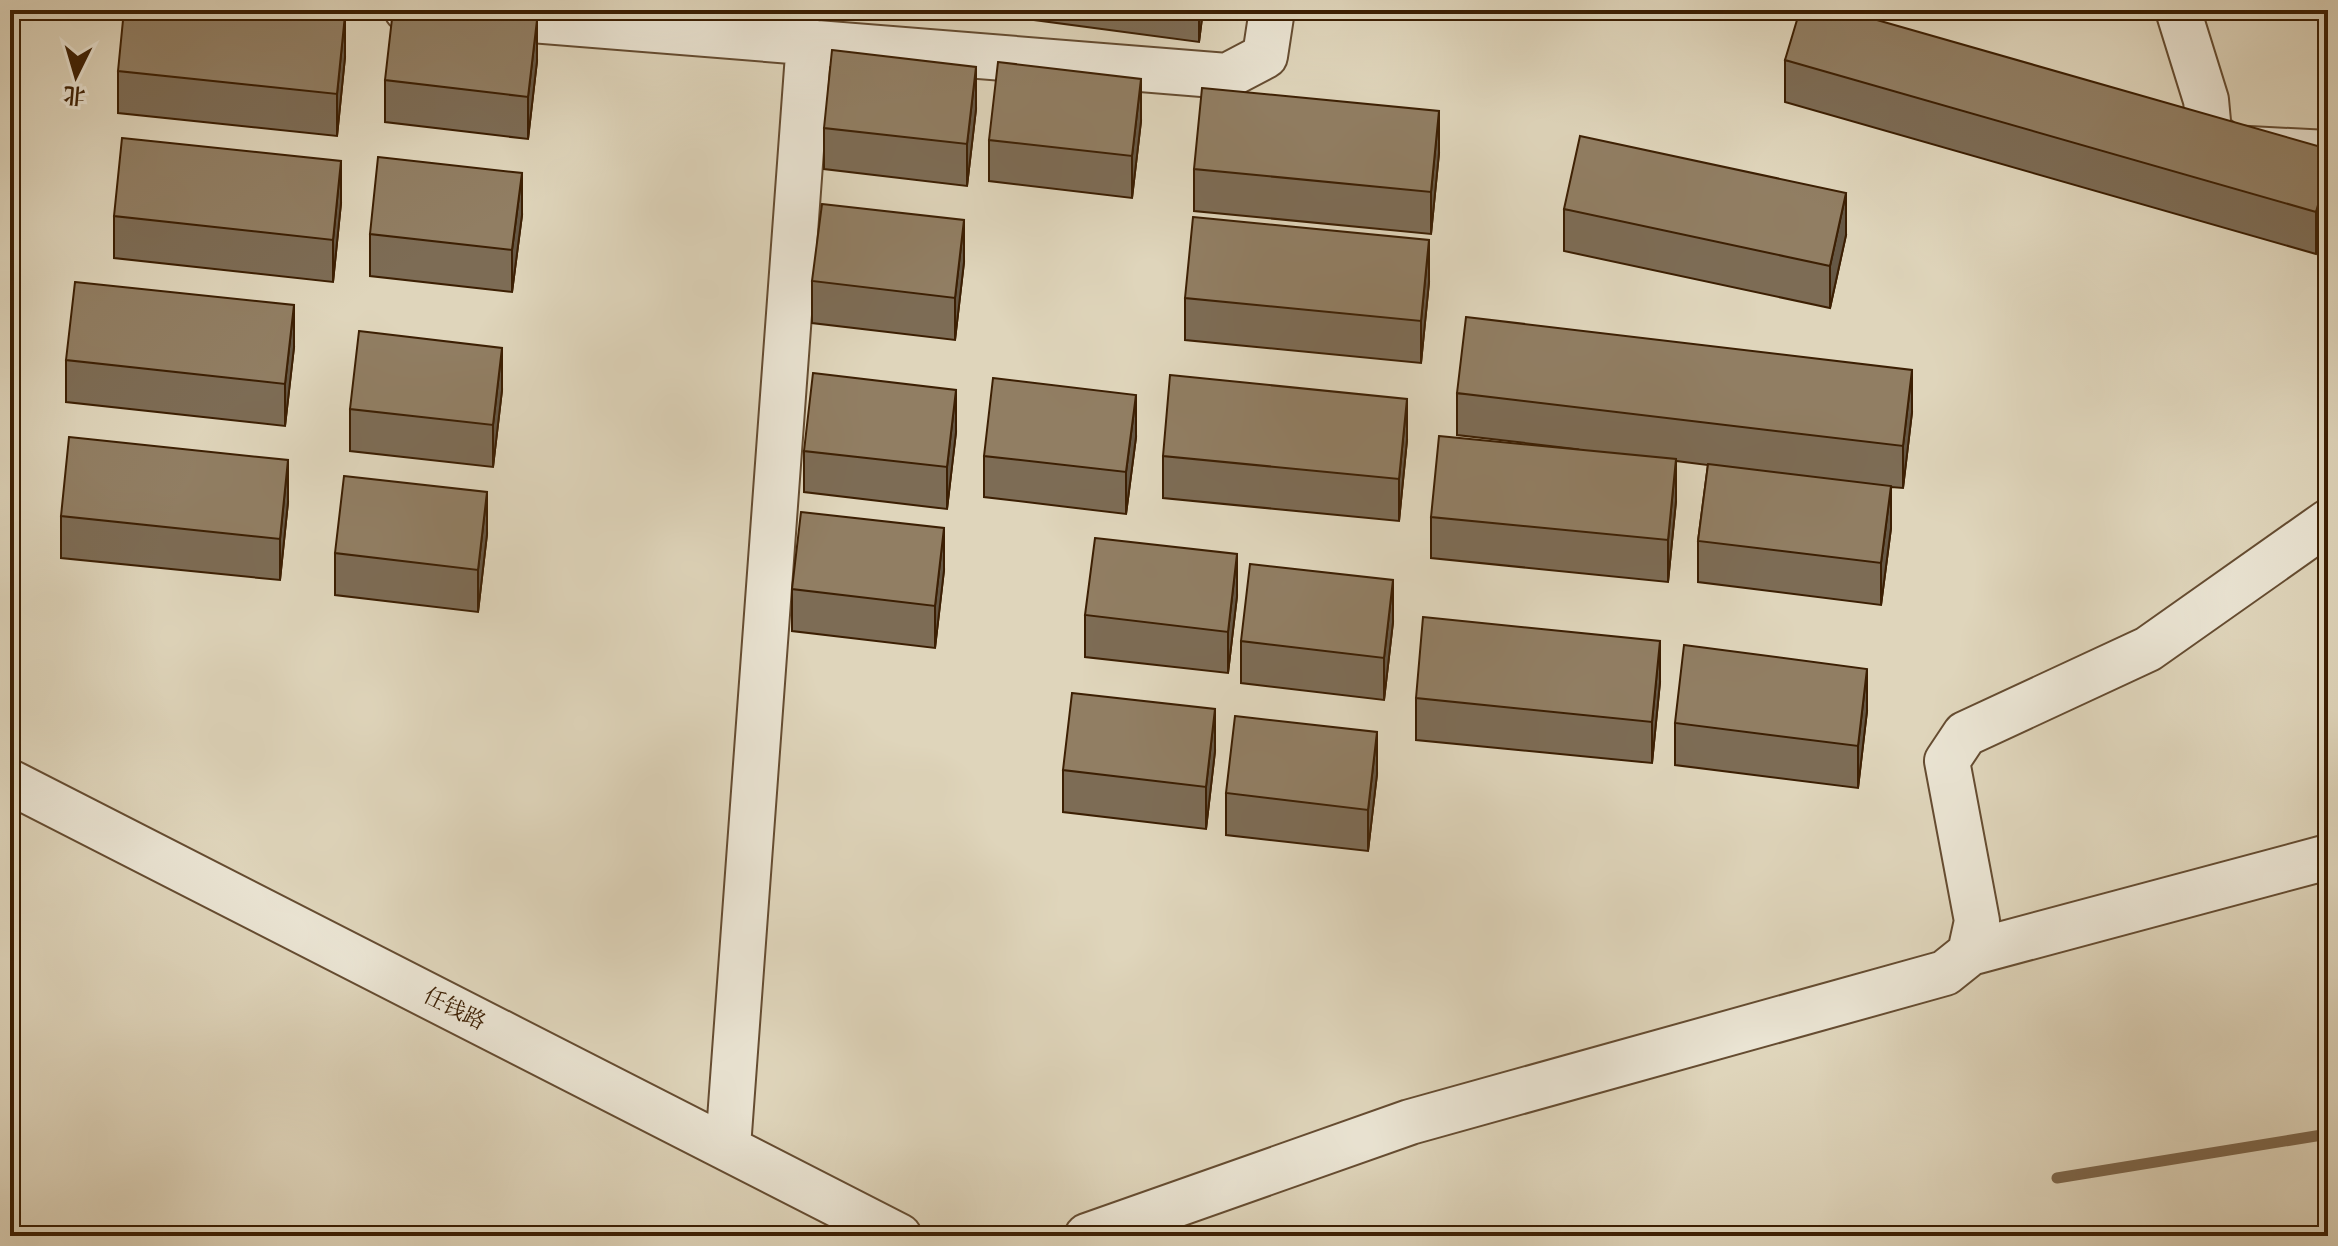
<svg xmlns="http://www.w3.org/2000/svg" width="2338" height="1246" font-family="Vollkorn,'Noto Serif SC',serif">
<rect width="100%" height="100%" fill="#dfd5bb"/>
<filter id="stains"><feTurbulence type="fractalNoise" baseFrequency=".0025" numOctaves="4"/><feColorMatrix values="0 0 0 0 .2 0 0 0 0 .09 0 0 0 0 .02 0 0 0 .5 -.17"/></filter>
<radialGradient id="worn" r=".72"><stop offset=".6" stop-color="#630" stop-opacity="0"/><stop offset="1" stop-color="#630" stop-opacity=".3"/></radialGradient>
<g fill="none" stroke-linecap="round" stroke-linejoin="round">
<path stroke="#7d674c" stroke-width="11" d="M2057 1178 2328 1134"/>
<g stroke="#654c31" stroke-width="48">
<path id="street" d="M407 10 1227 76 1265 56 1272 10
M2178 10 2206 100 2209 132 2230 148 2328 153
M10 782 899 1236
M1970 953 2328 857
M728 1147 809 41
M1087 1236 1410 1122 1945 973 1970 953 1977 921 1947 761 1965 734 2148 649 2328 522"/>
</g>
<use href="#street" stroke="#eae4d3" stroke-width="44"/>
</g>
<path fill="#7d6c55" stroke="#3c1f03" stroke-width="2" d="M1027 10H1203L1199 42 1027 19Z
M345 57 337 136 118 113V71Z
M1785 60 2328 149V212L2316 254 1785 102Z
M537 61 528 139 385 122V80Z
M976 109 967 186 824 169V128Z
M1141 121 1132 198 989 181V140Z
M1439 153 1431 234 1194 211V169Z
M341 203 333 282 114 258V216Z
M1564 209 1846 235 1830 308 1564 251Z
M522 215 512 292 370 276V234Z
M964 262 955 340 812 323V281Z
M1429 282 1421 363 1185 340V298Z
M294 347 285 426 66 402V360Z
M502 390 493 467 350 451V409Z
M1457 393 1912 412 1903 488 1891 487V528L1881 605 1698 582V541L1708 465 1676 461V501L1668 582 1431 558V517L1576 449 1457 435Z
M956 432 947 509 804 492V451Z
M1136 437 1126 514 984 497V456Z
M1407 440 1399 521 1163 498V456Z
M288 502 280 580 61 558V516Z
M487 534 478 612 335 595V553Z
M944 570 935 648 792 631V589Z
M1237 596 1228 673 1085 657V615Z
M1393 622 1384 700 1241 683V641Z
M1660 682 1652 763 1416 740V698Z
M1867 711 1858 788 1675 765V723Z
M1215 751 1206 829 1063 812V770Z
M1377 774 1368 851 1226 835V793Z"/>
<path fill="#665845" stroke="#3c1f03" stroke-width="2" d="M1199 10H1203L1199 42Z
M345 15V57L337 136V94Z
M537 20V61L528 139V97Z
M976 67V109L967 186V144Z
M1141 79V121L1132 198V156Z
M1439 111V153L1431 234V192Z
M341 161V203L333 282V240Z
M2328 170V212L2316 254V212Z
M522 173V215L512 292V250Z
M1846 193V235L1830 308V266Z
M964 220V262L955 340V298Z
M1429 240V282L1421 363V321Z
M294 305V347L285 426V384Z
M502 348V390L493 467V425Z
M1912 370V412L1903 488V446Z
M956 390V432L947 509V467Z
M1136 395V437L1126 514V472Z
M1407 399V440L1399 521V479Z
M1676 459V501L1668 582V540Z
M288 460V502L280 580V539Z
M1891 486V528L1881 605V563Z
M487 492V534L478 612V570Z
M944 528V570L935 648V606Z
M1237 554V596L1228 673V632Z
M1393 580V622L1384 700V658Z
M1660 641V682L1652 763V722Z
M1867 669V711L1858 788V746Z
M1215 709V751L1206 829V787Z
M1377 732V774L1368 851V810Z"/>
<path fill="#917e63" stroke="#3c1f03" stroke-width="2" d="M124 10H296L345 15 337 94 118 71Z
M393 10H455L537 20 528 97 385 80Z
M1800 10H1842L2328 149V170L2316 212 1785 60Z
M832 50 976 67 967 144 824 128Z
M998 62 1141 79 1132 156 989 140Z
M1202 88 1439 111 1431 192 1194 169Z
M1580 136 1846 193 1830 266 1564 209Z
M122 138 341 161 333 240 114 216Z
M378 157 522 173 512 250 370 234Z
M822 204 964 220 955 298 812 281Z
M1193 217 1429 240 1421 321 1185 298Z
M75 282 294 305 285 384 66 360Z
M1466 317 1912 370 1903 446 1457 393Z
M359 331 502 348 493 425 350 409Z
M813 373 956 390 947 467 804 451Z
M1170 375 1407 399 1399 479 1163 456Z
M993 378 1136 395 1126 472 984 456Z
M1439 436 1676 459 1668 540 1431 517Z
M69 437 288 460 280 539 61 516Z
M1708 464 1891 486 1881 563 1698 541Z
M344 476 487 492 478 570 335 553Z
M801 512 944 528 935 606 792 589Z
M1095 538 1237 554 1228 632 1085 615Z
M1250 564 1393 580 1384 658 1241 641Z
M1423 617 1660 641 1652 722 1416 698Z
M1684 645 1867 669 1858 746 1675 723Z
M1072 693 1215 709 1206 787 1063 770Z
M1235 716 1377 732 1368 810 1226 793Z"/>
<g text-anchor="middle" stroke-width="8" stroke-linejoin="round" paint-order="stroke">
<g font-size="22" fill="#3c1f03" stroke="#eae4d3">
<text transform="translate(455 1008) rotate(27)" y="8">任钱路</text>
</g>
</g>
<rect width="2338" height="1246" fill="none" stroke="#dfd5bb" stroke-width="40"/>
<rect x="12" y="12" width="2314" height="1222" fill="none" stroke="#3c1f03" stroke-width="4"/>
<rect x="20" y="20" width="2298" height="1206" fill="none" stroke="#3c1f03" stroke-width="2"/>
<g transform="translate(76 76) rotate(185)" stroke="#eae4d3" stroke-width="6" paint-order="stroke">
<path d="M0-6L14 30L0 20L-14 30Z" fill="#3c1f03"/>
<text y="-12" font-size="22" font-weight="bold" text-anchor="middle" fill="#3c1f03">北</text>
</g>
<rect width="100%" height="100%" filter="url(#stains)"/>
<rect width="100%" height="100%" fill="url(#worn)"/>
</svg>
